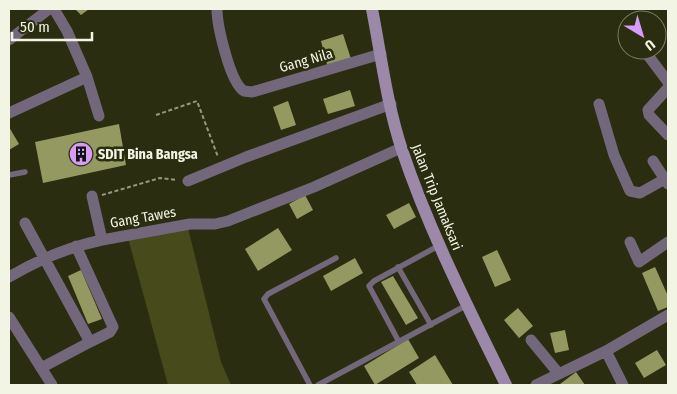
<svg xmlns="http://www.w3.org/2000/svg" width="677" height="394" font-family="'Fira Sans Condensed',sans-serif">
<rect width="100%" height="100%" fill="#2b2d11"/>
<path fill="#474a1b" d="M187 224 221 362 231 385H168L128 238Z"/>
<path fill="#949961" d="M75 9H89L81 15Z
M343 34 352 62 328 68 321 41Z
M350 90 355 106 328 114 323 99Z
M288 101 296 125 281 130 273 107Z
M119 124 126 165 43 183 35 142Z
M9 127 19 144 9 150Z
M305 195 313 210 297 219 289 204Z
M409 203 416 217 394 229 386 215Z
M278 228 292 250 258 271 245 249Z
M497 250 511 280 495 287 482 257Z
M355 258 363 273 331 291 323 276Z
M655 267 668 296V307L658 311 642 273Z
M81 270 102 319 88 324 68 276Z
M393 276 418 318 406 325 381 282Z
M518 308 533 326 519 338 504 320Z
M565 330 569 350 555 353 550 333Z
M408 339 419 358 375 385 364 366Z
M657 350 666 365 644 378 635 363Z
M435 355 453 385H417L409 372Z
M576 372 585 385H561L560 384Z"/>
<g fill="none" stroke-linecap="round" stroke-linejoin="round">
<path stroke="#969882" stroke-width="2" stroke-dasharray="4 2.5" stroke-linecap="butt" d="M156 115 197 101 218 157
M102 195 160 178 177 180"/>
<path stroke="#73677b" stroke-width="5.5" d="M9 175 25 172
M398 267 431 325
M399 342 369 286 374 281 440 245
M310 385 264 299 268 294 336 258
M318 385 467 305"/>
<path stroke="#73677b" stroke-width="11" d="M217 9C217 25 230 83 244 91L252 92 381 54
M9 40 49 9
M644 50 668 82
M87 77 99 116
M668 88 648 110 649 115 668 135
M599 104 614 155 630 191 640 193 665 179
M9 113 87 77 67 31 54 9
M653 161 668 184
M188 181 246 157 391 104
M25 223 90 342 41 368
M102 240 190 224H215L228 221 314 187 401 148
M630 242 639 262 668 242
M76 246 113 327 110 332 90 342
M9 277C38 260 68 247 102 240L92 196
M9 317 52 385
M531 340 559 374
M606 351 623 385
M536 385 606 351 668 315"/>
<path stroke="#9c88a9" stroke-width="12" d="M372 9C381 55 387 105 402 150 429 231 469 309 506 385"/>
</g>
<defs>
<g id="building-disc" transform="scale(1.25)"><circle r="9.5" fill="#d79bf9" stroke="#2b2d11"/><path d="M-4-6H4V6H1V3H-1V6H-4ZM-2.5-4.3h1.7v1.8h-1.7ZM.8-4.3h1.7v1.8H.8ZM-2.5-1h1.7V.8h-1.7ZM.8-1h1.7V.8H.8Z" fill="#111"/></g>
</defs>
<g fill-rule="evenodd">
<use href="#building-disc" x="81" y="154"/>
</g>
<g text-anchor="middle" stroke-width="5" stroke-linejoin="round" paint-order="stroke">
<g font-size="14" fill="#f3f5e4" stroke="#2b2d11">
<text transform="translate(306 60) rotate(-16)" y="5">Gang Nila</text>
<text transform="translate(437 197) rotate(68)" y="5">Jalan Trip Jamaksari</text>
<text transform="translate(143 217) rotate(-10)" y="5">Gang Tawes</text>
</g>
<g font-size="14" font-weight="bold" fill="#f3f5e4" stroke="#2b2d11" text-anchor="start">
<text x="98" y="159">SDIT Bina Bangsa</text>
</g>
</g>
<rect width="677" height="394" fill="none" stroke="#f3f5e4" stroke-width="20"/>
<g transform="translate(642 35) rotate(142)"><circle r="24" fill="#2b2d11" stroke="#7b7d65"/>
<path d="M0-4L9 19L0 12L-9 19Z" fill="#d79bf9"/>
<text y="-8" font-size="14" font-weight="bold" text-anchor="middle" fill="#f3f5e4">U</text>
</g>
<path d="M12 32v8h80v-8" fill="none" stroke="#f3f5e4" stroke-width="2.5"/>
<text x="20" y="32" font-size="15" fill="#f3f5e4" stroke="#2b2d11" stroke-width="4" paint-order="stroke">50 m</text>
</svg>
